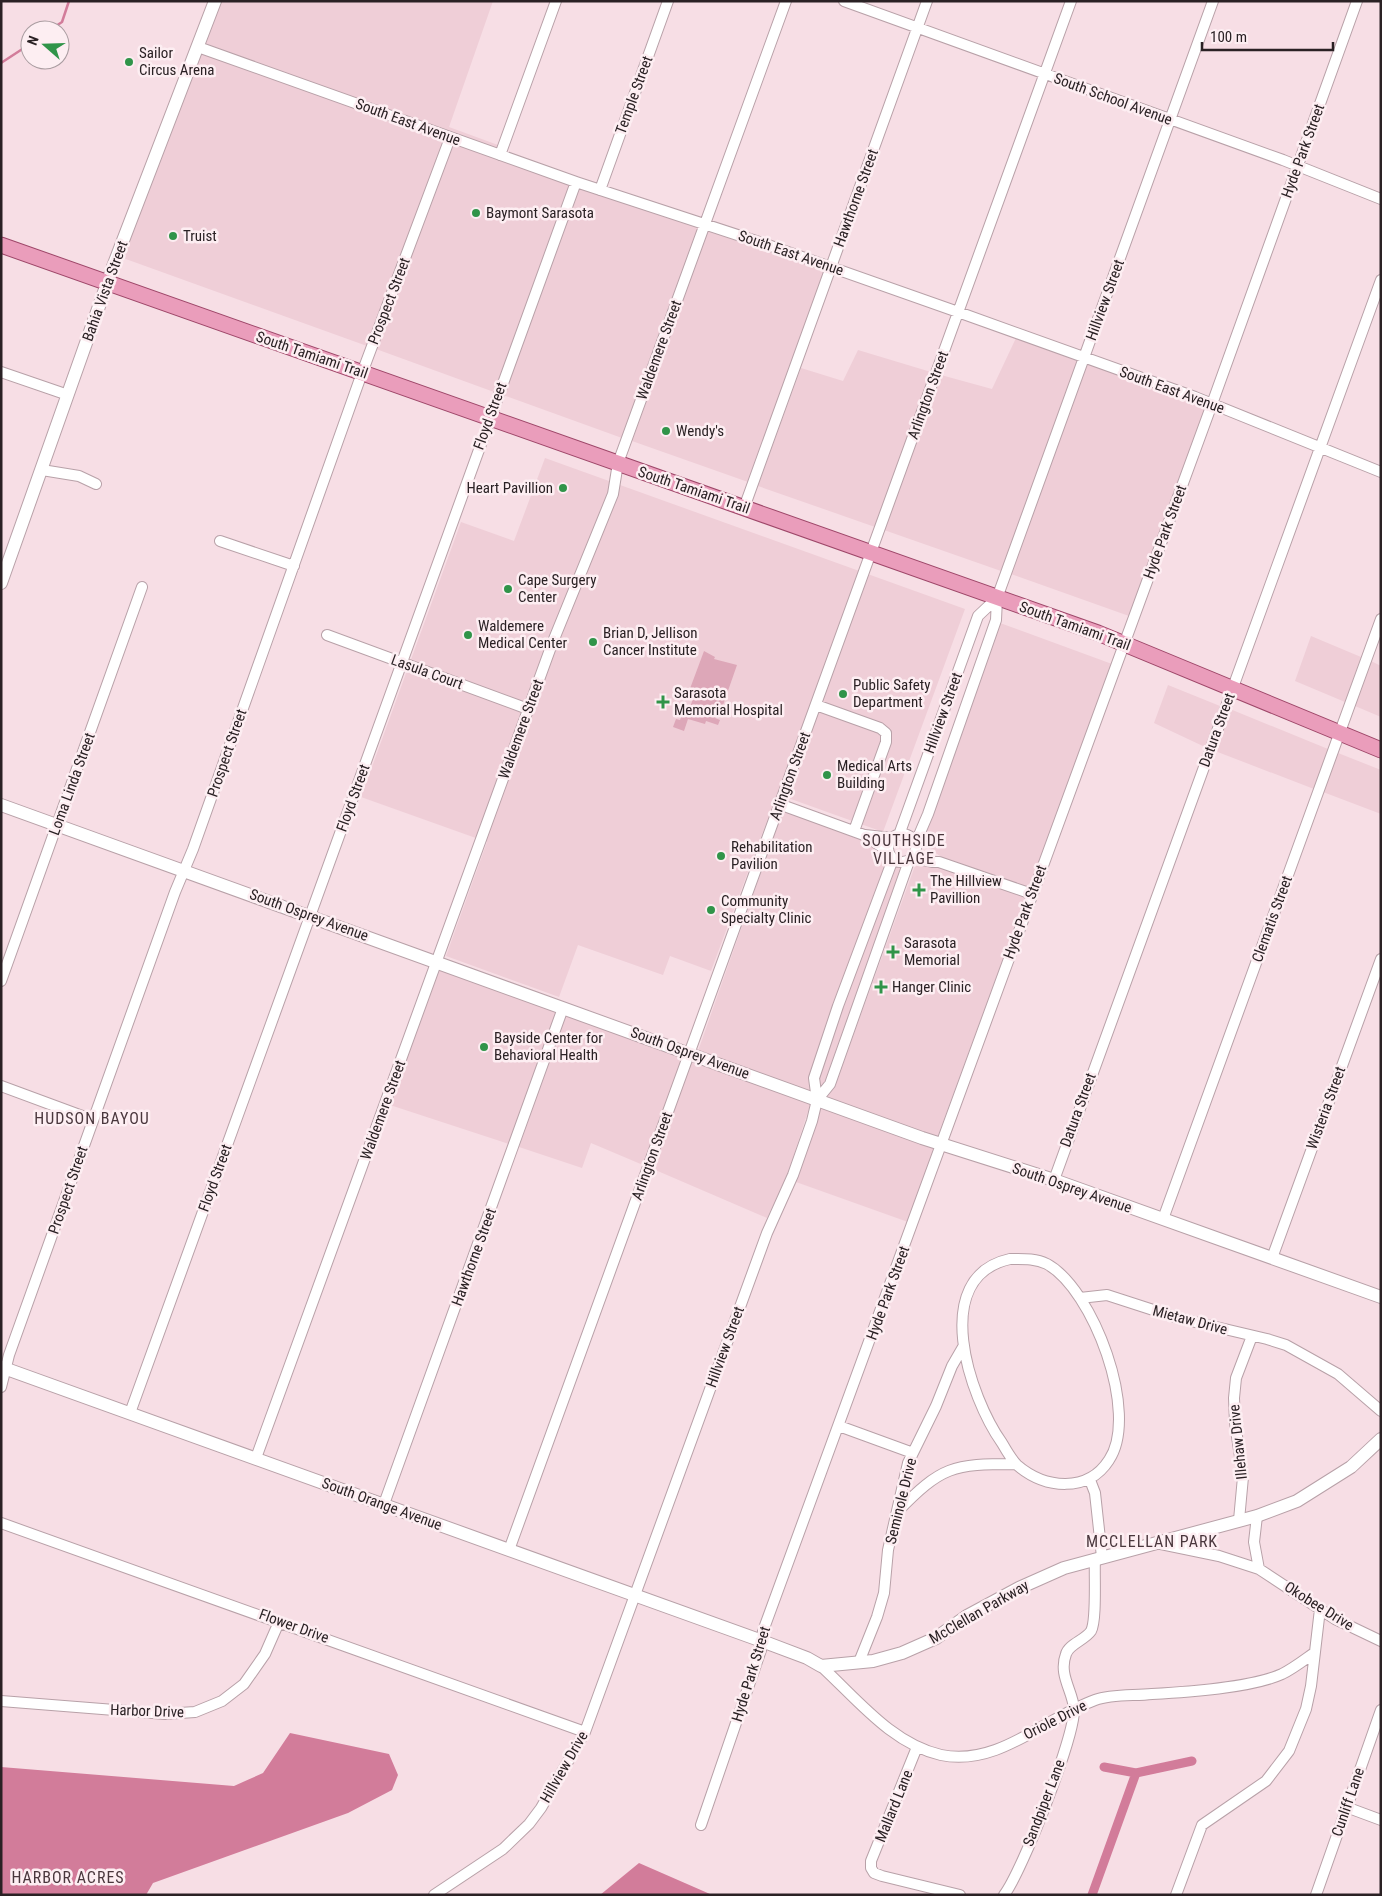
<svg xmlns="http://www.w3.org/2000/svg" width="1382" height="1896" font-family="'Roboto Condensed',sans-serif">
<rect width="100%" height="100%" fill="#f7dee5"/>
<path fill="#efced7" d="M220 1H493L449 127 498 145 497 149 204 44Z
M201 53 444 140 367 346 123 258Z
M453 143 570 184 494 392 376 349Z
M579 188 698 228 622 438 503 395Z
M708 231 825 270 748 482 632 441Z
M1016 338 1077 361 1001 571 884 530 941 375 992 389Z
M858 350 931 372 875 527 758 486 801 368 843 381Z
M1087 364 1206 407 1129 616 1011 574Z
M545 458 965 609 883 832 777 794 711 971 670 956 663 975 578 945 559 997 446 956 487 842 361 797 461 522 514 541Z
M1000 623 1112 664 1029 888 943 858 921 843 933 815Z
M1311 636 1361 657 1345 702 1295 681Z
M1371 661 1381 666V717L1355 706Z
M1168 685 1220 706 1205 747 1154 723Z
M1230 709 1328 749 1314 789 1215 751Z
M1338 753 1381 770V814L1323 792Z
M783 810 859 837 884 854 887 860 833 1004 809 1076 811 1093 698 1051Z
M916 863 940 867 1026 897 937 1138 825 1098 835 1086Z
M896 866 902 867 825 1081 821 1087 819 1078 842 1008Z
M440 968 557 1011 509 1144 390 1105Z
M566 1014 683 1056 643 1165 591 1143 582 1168 519 1147Z
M692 1059 811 1102 788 1173 767 1218 653 1169Z
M821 1106 934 1147 908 1222 796 1182Z"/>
<path fill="#dda7b8" d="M704 651 715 657 714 659 737 665 722 708 720 707 715 718 720 720 718 725 706 721 705 724 688 719 684 731 673 727 676 719 680 720 684 709 689 710 694 696 688 694Z"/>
<path fill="#d27c9a" d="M290 1733 389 1754 398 1775 392 1790 348 1813 153 1883 146 1895H1V1767L234 1786 263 1773Z
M639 1863 710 1894 739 1895H600Z"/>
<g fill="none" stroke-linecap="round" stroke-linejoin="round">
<path stroke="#d27c9a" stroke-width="2.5" d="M50 30 62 22 69 1
M1 63 30 44"/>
<path stroke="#d27c9a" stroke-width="9" d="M1104 1767 1136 1773 1192 1761
M1092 1895 1136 1773"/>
<g stroke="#b8a1a8" stroke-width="12">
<path id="minor" d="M844 1 1283 160 1381 199
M198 47 576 182 768 245 958 312 1195 397 1381 472
M500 155 556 1
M600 190 668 1
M1 372 68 395
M42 470 79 476 96 484
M744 508 927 1
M220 541 294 566
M327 635 528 709
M816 705 880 728 886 733V742L854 831
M779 804 864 835 888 851
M888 848a14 14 0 1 1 28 0a14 14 0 1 1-28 0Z
M865 835 892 838
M899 835 978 616 997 598
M916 842 928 814 996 620 997 598 1213 1
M914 858 932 862H939L1032 894
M1 981 142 587
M1 1086 93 1120
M817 1100 830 1084 909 861
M1054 1180 1381 280
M1163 1219 1381 619
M1272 1258 1381 959
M1010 1259C1022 1259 1035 1258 1047 1264 1093 1289 1140 1414 1109 1460 1088 1493 1045 1489 1017 1465 1011 1459 1006 1450 1002 1443 970 1398 928 1277 1010 1259Z
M1080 1298 1107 1295 1178 1318 1267 1339 1286 1345 1338 1374 1381 1411
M1 1387 9 1355 175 892 193 849 362 373 450 138
M130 1413 576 182
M839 1426 913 1453
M256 1458 552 644 613 494 618 463 786 1
M1090 1480 1095 1493 1102 1557
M384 1504 563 1008
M897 1512C942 1466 952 1464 1016 1464
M1257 1516 1254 1542 1259 1569 1335 1619 1381 1641
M1239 1520 1243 1477 1235 1423 1234 1398 1236 1378 1252 1336
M1 1523 585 1732
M1156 1543 1219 1556 1259 1569
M509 1550 1071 1
M859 1662 877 1617 884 1593 888 1550 908 1463 936 1406 952 1366 963 1347
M821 1666C857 1699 892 1744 941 1755 998 1767 1045 1718 1095 1700 1112 1694 1134 1696 1152 1694 1187 1692 1251 1688 1282 1674 1294 1668 1304 1660 1314 1653
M1 1701 165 1714 195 1712 222 1701 244 1684 265 1654 279 1622
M917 1747 871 1861V1868L874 1873 882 1876 960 1895
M1346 1807 1381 1820
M701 1825 761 1650 763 1631 1212 404 1357 1
M434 1895 503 1849 529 1824 541 1808 585 1732 767 1233 793 1175 812 1121 817 1100 814 1078 838 1006 893 859
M1004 1895C1022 1872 1075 1736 1074 1709 1073 1691 1058 1675 1066 1654 1069 1644 1085 1640 1091 1631 1097 1620 1094 1574 1095 1559
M1176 1895 1202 1825 1266 1781 1289 1751 1306 1709 1311 1686 1320 1609
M1316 1895 1381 1710"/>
</g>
<g stroke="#b8a1a8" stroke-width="14">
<path id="tertiary" d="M1 583 114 264 215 1
M1 805 922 1138 1054 1180 1381 1297
M1 1367 762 1641 807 1658 821 1666 873 1661 902 1653 936 1638 967 1616 1019 1588 1064 1568 1257 1516 1297 1501 1351 1467 1381 1439"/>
</g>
<g stroke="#9e4769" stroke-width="17">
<path id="primary" d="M1 245 1098 633 1381 750"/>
</g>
<use href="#minor" stroke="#fff" stroke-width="10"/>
<use href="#tertiary" stroke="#fff" stroke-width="12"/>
<use href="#primary" stroke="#ea9dbb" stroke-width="15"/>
</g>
<g fill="#309449" stroke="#fdeef2" stroke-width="2">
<circle cx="129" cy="62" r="5"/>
<circle cx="476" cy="213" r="5"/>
<circle cx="173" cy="236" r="5"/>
<circle cx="666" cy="431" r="5"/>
<circle cx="563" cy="488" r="5"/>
<circle cx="508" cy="589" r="5"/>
<circle cx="468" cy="635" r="5"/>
<circle cx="593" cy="642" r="5"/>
<circle cx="843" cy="694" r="5"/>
<path d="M660.5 694.5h5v5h5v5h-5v5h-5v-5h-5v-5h5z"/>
<circle cx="827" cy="775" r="5"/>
<circle cx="721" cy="856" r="5"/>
<path d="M916.5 882.5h5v5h5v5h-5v5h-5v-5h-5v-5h5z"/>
<circle cx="711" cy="910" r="5"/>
<path d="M890.5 944.5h5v5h5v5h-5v5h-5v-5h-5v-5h5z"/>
<path d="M878.5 979.5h5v5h5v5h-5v5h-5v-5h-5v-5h5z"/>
<circle cx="484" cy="1047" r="5"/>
</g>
<g text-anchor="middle" stroke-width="5" stroke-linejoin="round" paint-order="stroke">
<g font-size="15" fill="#2a2124" stroke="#fdeef2" text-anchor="start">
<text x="139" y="58">Sailor<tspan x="139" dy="17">Circus Arena</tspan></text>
<text x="486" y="218">Baymont Sarasota</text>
<text x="183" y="241">Truist</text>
<text x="676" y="436">Wendy's</text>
<text x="553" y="493" text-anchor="end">Heart Pavillion</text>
<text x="518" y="585">Cape Surgery<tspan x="518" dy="17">Center</tspan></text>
<text x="478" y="631">Waldemere<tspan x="478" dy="17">Medical Center</tspan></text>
<text x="603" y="638">Brian D, Jellison<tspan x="603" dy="17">Cancer Institute</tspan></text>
<text x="853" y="690">Public Safety<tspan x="853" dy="17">Department</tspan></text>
<text x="674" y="698">Sarasota<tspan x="674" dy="17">Memorial Hospital</tspan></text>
<text x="837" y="771">Medical Arts<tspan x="837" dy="17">Building</tspan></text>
<text x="731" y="852">Rehabilitation<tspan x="731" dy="17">Pavilion</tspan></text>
<text x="930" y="886">The Hillview<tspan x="930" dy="17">Pavillion</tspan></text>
<text x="721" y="906">Community<tspan x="721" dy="17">Specialty Clinic</tspan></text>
<text x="904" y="948">Sarasota<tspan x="904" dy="17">Memorial</tspan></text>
<text x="892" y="992">Hanger Clinic</text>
<text x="494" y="1043">Bayside Center for<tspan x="494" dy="17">Behavioral Health</tspan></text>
</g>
<g font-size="15" fill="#2a2124" stroke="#fdeef2">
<text transform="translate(634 95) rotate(-70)" y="5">Temple Street</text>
<text transform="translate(1113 99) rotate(20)" y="5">South School Avenue</text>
<text transform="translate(408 122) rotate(20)" y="5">South East Avenue</text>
<text transform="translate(1303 151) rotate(-70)" y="5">Hyde Park Street</text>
<text transform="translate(856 198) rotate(-70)" y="5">Hawthorne Street</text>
<text transform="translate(791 253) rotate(19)" y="5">South East Avenue</text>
<text transform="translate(105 291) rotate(-70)" y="5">Bahia Vista Street</text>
<text transform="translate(1105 300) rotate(-70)" y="5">Hillview Street</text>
<text transform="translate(389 301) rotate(-69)" y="5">Prospect Street</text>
<text transform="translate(659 350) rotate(-70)" y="5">Waldemere Street</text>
<text transform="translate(312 355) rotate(19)" y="5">South Tamiami Trail</text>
<text transform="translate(1172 390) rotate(20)" y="5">South East Avenue</text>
<text transform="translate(928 395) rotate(-70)" y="5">Arlington Street</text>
<text transform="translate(490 416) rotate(-70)" y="5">Floyd Street</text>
<text transform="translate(694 490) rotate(19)" y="5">South Tamiami Trail</text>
<text transform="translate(1165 532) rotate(-70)" y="5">Hyde Park Street</text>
<text transform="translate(1075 626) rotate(20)" y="5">South Tamiami Trail</text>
<text transform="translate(427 672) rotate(20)" y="5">Lasula Court</text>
<text transform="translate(943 713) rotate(-70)" y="5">Hillview Street</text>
<text transform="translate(521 729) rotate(-70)" y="5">Waldemere Street</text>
<text transform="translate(1217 730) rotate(-70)" y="5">Datura Street</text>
<text transform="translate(227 753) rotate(-71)" y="5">Prospect Street</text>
<text transform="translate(790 776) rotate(-70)" y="5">Arlington Street</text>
<text transform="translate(72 784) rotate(-70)" y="5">Loma Linda Street</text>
<text transform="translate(353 798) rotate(-70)" y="5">Floyd Street</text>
<text transform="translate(1025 912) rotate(-70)" y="5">Hyde Park Street</text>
<text transform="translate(309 915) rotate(20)" y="5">South Osprey Avenue</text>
<text transform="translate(1272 919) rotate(-70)" y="5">Clematis Street</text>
<text transform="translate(690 1053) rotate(20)" y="5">South Osprey Avenue</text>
<text transform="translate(1326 1108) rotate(-70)" y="5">Wisteria Street</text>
<text transform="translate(383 1110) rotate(-70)" y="5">Waldemere Street</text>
<text transform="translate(1078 1110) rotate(-70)" y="5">Datura Street</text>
<text transform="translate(652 1156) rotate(-70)" y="5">Arlington Street</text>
<text transform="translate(215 1178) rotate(-70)" y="5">Floyd Street</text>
<text transform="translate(1072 1188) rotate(19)" y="5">South Osprey Avenue</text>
<text transform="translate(68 1190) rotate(-71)" y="5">Prospect Street</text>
<text transform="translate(474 1257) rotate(-70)" y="5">Hawthorne Street</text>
<text transform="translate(888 1293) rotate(-70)" y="5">Hyde Park Street</text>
<text transform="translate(1190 1320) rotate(15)" y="5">Mietaw Drive</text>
<text transform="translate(725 1347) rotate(-70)" y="5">Hillview Street</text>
<text transform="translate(1238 1442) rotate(-96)" y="5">Illehaw Drive</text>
<text transform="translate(901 1501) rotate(-76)" y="5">Seminole Drive</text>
<text transform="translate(382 1504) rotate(20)" y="5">South Orange Avenue</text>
<text transform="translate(1319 1606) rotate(32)" y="5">Okobee Drive</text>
<text transform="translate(979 1612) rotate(-30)" y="5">McClellan Parkway</text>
<text transform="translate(294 1626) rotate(20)" y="5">Flower Drive</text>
<text transform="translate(751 1674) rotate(-73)" y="5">Hyde Park Street</text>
<text transform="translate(147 1711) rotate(2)" y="5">Harbor Drive</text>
<text transform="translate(1055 1720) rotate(-27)" y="5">Oriole Drive</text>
<text transform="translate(564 1767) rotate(-60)" y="5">Hillview Drive</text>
<text transform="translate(1348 1802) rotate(-71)" y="5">Cunliff Lane</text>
<text transform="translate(1044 1803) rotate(-69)" y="5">Sandpiper Lane</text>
<text transform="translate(894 1806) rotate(-68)" y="5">Mallard Lane</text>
</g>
<g font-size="16" letter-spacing="1" fill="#4a373d" stroke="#fdeef2">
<text x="904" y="846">SOUTHSIDE<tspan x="904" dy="18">VILLAGE</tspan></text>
<text x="92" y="1124">HUDSON BAYOU</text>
<text x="1152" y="1547">MCCLELLAN PARK</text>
<text x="68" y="1883">HARBOR ACRES</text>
</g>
</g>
<rect width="1382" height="1896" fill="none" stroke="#2a2124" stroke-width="5"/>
<g transform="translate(45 45) rotate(290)"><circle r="24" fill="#fdeef2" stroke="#a99ca0"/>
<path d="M0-4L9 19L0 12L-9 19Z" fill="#309449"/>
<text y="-8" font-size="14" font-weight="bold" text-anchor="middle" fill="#2a2124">N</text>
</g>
<path d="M1202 42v8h131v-8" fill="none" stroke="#2a2124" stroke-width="2.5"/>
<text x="1210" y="42" font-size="15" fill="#2a2124" stroke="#fdeef2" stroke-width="4" paint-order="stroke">100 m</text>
</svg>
